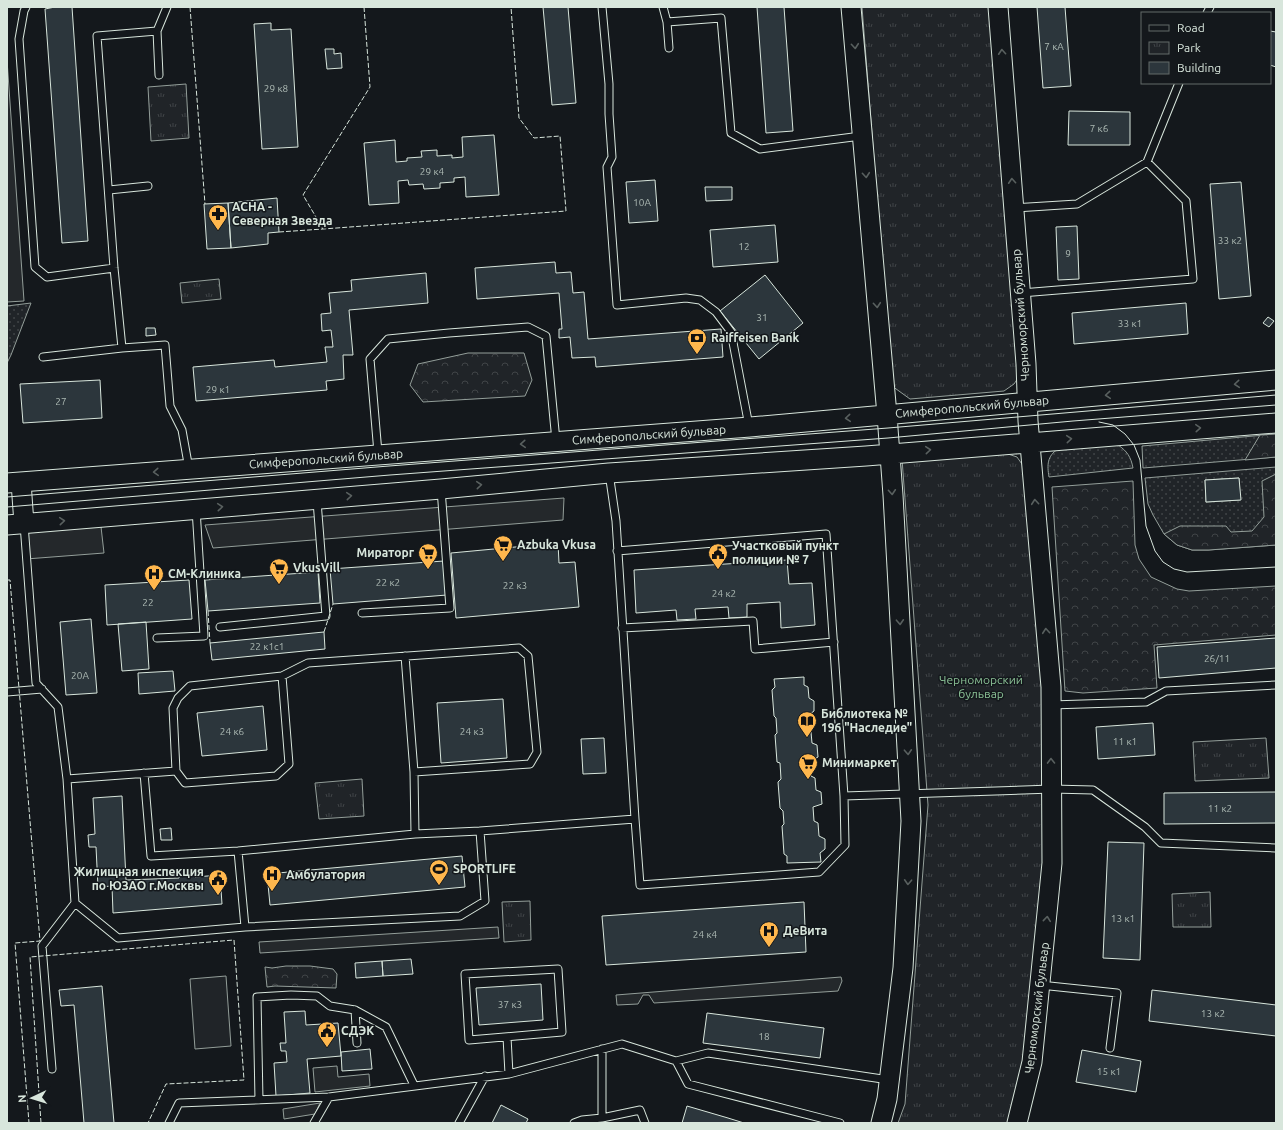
<svg xmlns="http://www.w3.org/2000/svg" width="1283" height="1130" font-family="Ubuntu,sans-serif">
<defs>
<pattern id="grass-dots" width="8" height="8" patternUnits="userSpaceOnUse"><rect width="8" height="8" fill="#202428"/><path d="M2 2h.1M6 6h.1" fill="none" stroke="#404447" stroke-width="1.8" stroke-linecap="round"/></pattern>
<pattern id="forest-crowns" width="20" height="18" patternUnits="userSpaceOnUse"><rect width="20" height="18" fill="#202428"/><path d="M2 6a3 3 0 1 1 6 0M12 15a3 3 0 1 1 6 0" fill="none" stroke="#404447"/></pattern>
<pattern id="park-tufts" width="24" height="20" patternUnits="userSpaceOnUse"><rect width="24" height="20" fill="#202428"/><path d="M3 7l-1-3M5 7V3M7 7l1-3M15 17l-1-3M17 17v-4M19 17l1-3" fill="none" stroke="#404447"/></pattern>
</defs>
<rect width="100%" height="100%" fill="#14181c"/>
<path fill="url(#grass-dots)" stroke="#939e99" fill-rule="evenodd" d="M31 303 11 355 7 363V306Z
M1276 434V457L1143 468 1142 446Z
M1118 445C1127 451 1131 457 1133 468L1049 477C1047 465 1047 456 1058 449Z
M1276 467V545L1208 550H1192L1177 545 1164 534 1153 515 1148 504 1145 478ZM1239 478 1240 500 1206 502 1205 480Z"/>
<path fill="url(#forest-crowns)" stroke="#939e99" d="M468 353H524L532 380 525 396 423 402 410 385 418 364Z
M1276 434V457L1245 460 1260 435Z
M1276 474V545L1209 550H1192L1177 545 1164 534 1180 526H1226L1231 532 1252 531 1264 517 1262 481Z
M1133 481 1135 545 1139 559 1151 577 1177 589 1189 591 1276 586V635L1154 645 1157 688 1083 693 1065 691 1052 487Z
M286 966H310L333 969 337 974 336 988 275 986 267 987 265 967 272 968Z"/>
<path fill="url(#park-tufts)" stroke="#939e99" d="M862 7H993L1022 372 1014 384 1004 391 910 399 892 386Z
M186 84 189 138 151 141 148 87Z
M219 279 221 299 182 303 180 283Z
M1002 452 1017 457 1024 467 1042 687 1044 863 1024 1063 1009 1123H898L905 1104 928 805 902 459Z
M1266 738 1269 778 1195 781 1193 742Z
M362 779 364 816 319 819 315 783Z
M1210 892 1211 927H1173L1172 894Z
M530 901 531 940 504 942 502 902Z"/>
<path fill="#202428" stroke="#939e99" d="M226 976 231 1046 195 1049 190 979Z"/>
<path fill="#24282b" stroke="#939e99" d="M7 60 24 301 7 302Z
M564 498 563 520 213 548 205 525Z
M100 518 104 553 26 559 24 524Z
M498 927 499 938 260 953 259 942Z
M841 977 842 981 838 991 654 1003 649 995H643L638 1004 617 1005 616 995Z
M337 1066 338 1077 369 1074 370 1086 315 1092 313 1068Z
M320 1103 315 1114 284 1119 283 1109Z"/>
<path fill="#2c363c" stroke="#d8e6dc" d="M55 7H72L88 241 62 243 45 9Z
M543 7H568L576 103 552 105Z
M757 7H784L793 131 766 133Z
M1037 7H1065L1071 86 1043 88Z
M271 23V30L291 29 298 147 262 149 254 24Z
M1270 31 1276 32V67L1270 65Z
M325 49H334V54L341 53 342 68 327 69Z
M1069 111 1130 112V145H1068Z
M494 135 499 195 466 197 465 177 454 178V182L440 183V188L424 189 423 184 409 185 408 180 398 181 399 203 369 205 364 143 395 140 396 162 407 161V158L422 157 421 151 437 150V156L452 155V158L463 157 462 137Z
M655 180 658 221 629 223 626 182Z
M1241 182 1251 296 1219 299 1210 184Z
M705 187H732V200L706 201Z
M277 198 279 232 268 233V244L231 248 228 203Z
M228 203 231 248 207 249 204 204Z
M775 225 778 262 713 267 710 230Z
M1077 226 1079 279 1058 280 1056 227Z
M555 262 556 273 571 272 573 293 584 292 588 339 721 329 723 357 596 367 595 357 572 358 570 337 559 338V329H562L559 293 477 299 475 268Z
M426 273 428 303 349 310 353 355H343L344 379 326 381 327 390 196 401 193 367 274 360 275 367 327 362 325 347H333L331 330 322 331 321 314 331 313 329 293 352 291 351 280Z
M765 275 803 323 759 359 720 311Z
M1186 303 1188 334 1074 344 1072 313Z
M1268 317 1274 321 1269 327 1263 323Z
M146 328H155L156 335 146 336Z
M100 380 102 418 23 423 20 384Z
M1239 478 1241 500 1206 502 1205 480Z
M558 543 559 563 575 562 579 607 456 618 451 553Z
M787 560 789 584 812 583 815 625 781 628 780 602 747 604V617L729 618 728 607 695 609 696 619 677 620 676 610 636 613 634 570Z
M444 561 447 595 333 604 330 569Z
M318 572 320 603 208 611 205 580Z
M189 580 192 619 107 625 105 585Z
M91 619 97 693 66 695 60 622Z
M146 622 149 669 122 671 118 624Z
M324 632 325 649 212 660 210 643Z
M1276 638V668L1159 678 1157 647Z
M173 671 175 691 139 694 138 673Z
M804 677V685L808 687 809 698 814 701V711L806 717 808 730 811 732 812 743 817 745 818 757 810 762 811 776 815 778 816 790 821 792 822 804 813 807 814 821 818 823 819 836 825 839V849L820 853 821 862 787 863V856L784 854 782 826 784 824 783 811 780 808 778 782 781 779 780 763 777 762 775 735 777 733 776 718 774 716 772 690 775 687 774 679Z
M503 699 507 758 441 763 437 703Z
M263 706 267 750 202 756 197 713Z
M1153 723 1155 755 1098 759 1096 727Z
M604 738 606 773 583 774 581 739Z
M1276 792V823L1164 824V793Z
M122 796 126 880 179 878V870L195 869V877L220 875 222 904 113 913 112 886 98 887 96 847H89L88 835 95 834 93 798Z
M171 828 172 840H161L160 829Z
M1108 842 1144 843 1140 960 1103 958Z
M462 856 465 887 270 905 267 874Z
M804 902 806 952 606 965 602 916Z
M411 959 413 974 383 976 382 961Z
M382 961 383 976 356 978 355 963Z
M541 984 543 1020 479 1025 476 988Z
M102 986 114 1123H84L74 1005 61 1006 59 990Z
M1152 990 1276 1005V1036L1149 1021Z
M305 1011 306 1025 338 1023 341 1056 307 1059 310 1093 276 1096 274 1063 287 1062 286 1051H281L280 1043H286L284 1012Z
M707 1013 824 1028 820 1058 703 1043Z
M370 1049 372 1069 342 1071 341 1052Z
M1082 1050 1141 1061 1136 1092 1076 1082Z
M501 1105 528 1119 526 1123H492Z
M687 1106 728 1118 744 1123H682Z"/>
<g fill="none" stroke-linecap="round" stroke-linejoin="round">
<g stroke="#d8e6dc" stroke-width="9">
<path id="lane" d="M26 7 24 11 19 39 35 267 47 277 114 268
M167 7 157 31 97 36 114 268 122 348 165 345 170 406 182 430 189 469
M602 7 609 84V114L612 157 607 167 617 305 686 298 700 300 716 312 731 332 749 426
M663 7 667 22 669 48
M1207 13 1210 7
M667 22 721 18 731 133 760 149 861 136
M157 31 159 75
M109 190 148 186
M1014 208 1077 204 1147 162 1179 83
M1021 293 1193 279 1186 201 1147 162
M43 357 122 348
M378 453 370 359 388 339 449 333 528 327 546 336 556 441
M24 524 36 683 58 707 67 779 75 903 118 938 245 927 460 916 485 901 480 831 635 819 616 521 609 473
M617 551 826 534 844 796 1052 789 1093 790 1145 827 1161 843 1275 848
M362 613 450 608 441 489
M220 627 326 616 317 501
M622 628 753 621 755 649 834 642
M157 638 204 636 196 509
M405 656 414 772 415 834
M282 676 308 663 519 648 528 656 537 752 530 764 414 772
M7 692 42 689
M1051 705 1146 702 1166 691 1276 685
M144 773 151 856 238 851 415 834 480 831
M67 779 176 771 185 783 276 776 289 764 282 676 190 686 178 698 173 708 176 771
M635 819 640 885 819 872 845 845 844 796
M238 851 245 927
M558 969 562 1032 469 1040 465 974Z
M1040 985 1117 993 1110 1048
M355 1010 386 1027 414 1085
M507 1037 509 1074
M602 1049V1118L640 1110 645 1123
M676 1061 688 1084 840 1123
M52 1069 42 946 75 903
M259 1100 257 997 291 995 317 996 330 1006 355 1010 357 1043
M169 1123 179 1103 329 1097 509 1074 622 1044 676 1061 708 1053 889 1080
M314 1123 329 1097
M459 1123 485 1076
M574 1123 582 1120 602 1118"/>
</g>
<g stroke="#d8e6dc" stroke-width="21">
<path id="secondary" d="M851 7 887 415 893 495 911 821 903 968 887 1099 881 1123
M998 7 1026 364 1028 421 1051 687 1052 863 1032 1062 1017 1123
M21 482 24 524
M7 483 750 427 1276 380
M7 525 441 489 609 473 866 456 1276 423"/>
</g>
<use href="#lane" stroke="#14181c" stroke-width="7"/>
<use href="#secondary" stroke="#14181c" stroke-width="19"/>
<path stroke="#d8e6dc" stroke-width="1" d="M1099 422 1113 425 1125 434 1134 445 1140 460 1146 526 1155 551 1163 562 1174 569 1187 572 1276 567
M7 497 389 466 888 428 1276 395
M7 507 390 475 888 438 1073 421 1276 405"/>
<path stroke="#d8e6dc" stroke-width="1" stroke-dasharray="5 2" stroke-linecap="butt" d="M190 7 205 204
M364 7 370 87 303 195 323 229 566 211 560 136 534 138 519 118 511 7
M279 232 323 229
M7 580H10L40 941 15 943 29 1123
M208 611 210 643
M324 632 333 604
M41 1123 30 957 234 940 244 1080 166 1084 148 1123"/>
</g>
<defs><path id="oneway-chevron" d="M-2-3.5L2.5 0L-2 3.5" fill="none" stroke-width="1.6" stroke-linecap="round" stroke-linejoin="round"/></defs>
<g stroke="#59605f">
<use href="#oneway-chevron" transform="translate(855 46) rotate(85)"/>
<use href="#oneway-chevron" transform="translate(1002 52) rotate(-94)"/>
<use href="#oneway-chevron" transform="translate(866 175) rotate(85)"/>
<use href="#oneway-chevron" transform="translate(1012 181) rotate(-94)"/>
<use href="#oneway-chevron" transform="translate(877 305) rotate(85)"/>
<use href="#oneway-chevron" transform="translate(1237 384) rotate(175)"/>
<use href="#oneway-chevron" transform="translate(1108 395) rotate(175)"/>
<use href="#oneway-chevron" transform="translate(848 418) rotate(175)"/>
<use href="#oneway-chevron" transform="translate(1198 428) rotate(-4)"/>
<use href="#oneway-chevron" transform="translate(1069 439) rotate(-5)"/>
<use href="#oneway-chevron" transform="translate(523 444) rotate(176)"/>
<use href="#oneway-chevron" transform="translate(928 450) rotate(-5)"/>
<use href="#oneway-chevron" transform="translate(156 472) rotate(176)"/>
<use href="#oneway-chevron" transform="translate(479 485) rotate(-5)"/>
<use href="#oneway-chevron" transform="translate(892 492) rotate(86)"/>
<use href="#oneway-chevron" transform="translate(349 496) rotate(-5)"/>
<use href="#oneway-chevron" transform="translate(1035 502) rotate(-95)"/>
<use href="#oneway-chevron" transform="translate(220 507) rotate(-5)"/>
<use href="#oneway-chevron" transform="translate(62 521) rotate(-5)"/>
<use href="#oneway-chevron" transform="translate(900 622) rotate(87)"/>
<use href="#oneway-chevron" transform="translate(1046 631) rotate(-95)"/>
<use href="#oneway-chevron" transform="translate(908 752) rotate(87)"/>
<use href="#oneway-chevron" transform="translate(1051 761) rotate(-91)"/>
<use href="#oneway-chevron" transform="translate(908 882) rotate(93)"/>
<use href="#oneway-chevron" transform="translate(1047 919) rotate(-84)"/>
</g>
<defs>
<g id="pharmacy-pin" transform="scale(1)"><path d="M0 17L-7.5 6A9.5 9.5 0 1 1 7.5 6Z" fill="#ffb74d" stroke="#14181c"/><path d="M-2-6h4v4h4v4h-4v4h-4v-4h-4v-4h4Z" fill="#111"/></g>
<g id="bank-pin" transform="scale(1)"><path d="M0 17L-7.5 6A9.5 9.5 0 1 1 7.5 6Z" fill="#ffb74d" stroke="#14181c"/><path d="M-6-4H6V4H-6ZM0-2.3a2.3 2.3 0 1 0 0 4.6a2.3 2.3 0 1 0 0-4.6Z" fill="#111"/></g>
<g id="supermarket-pin" transform="scale(1)"><path d="M0 17L-7.5 6A9.5 9.5 0 1 1 7.5 6Z" fill="#ffb74d" stroke="#14181c"/><path d="M-6-5.5h2.5l.6 2H6L4.5 2H-2.5L-4.4-4H-6ZM-1.5 3.2a1.3 1.3 0 1 0 .1 0ZM3 3.2a1.3 1.3 0 1 0 .1 0Z" fill="#111"/></g>
<g id="civic-pin" transform="scale(1)"><path d="M0 17L-7.5 6A9.5 9.5 0 1 1 7.5 6Z" fill="#ffb74d" stroke="#14181c"/><path d="M-.6-6.5H3V-4.5H.6V-3L4-1V1h2V6H-6V1h2V-1L-.6-3ZM-1.2 2.5V6h2.4V2.5Z" fill="#111"/></g>
<g id="hospital-pin" transform="scale(1)"><path d="M0 17L-7.5 6A9.5 9.5 0 1 1 7.5 6Z" fill="#ffb74d" stroke="#14181c"/><path d="M-5-5h3v3.5h4V-5h3V5h-3V1.5h-4V5h-3Z" fill="#111"/></g>
<g id="library-pin" transform="scale(1)"><path d="M0 17L-7.5 6A9.5 9.5 0 1 1 7.5 6Z" fill="#ffb74d" stroke="#14181c"/><path d="M-6-4Q-3-5.5-.7-3.5V5Q-3 3-6 4ZM6-4Q3-5.5 .7-3.5V5Q3 3 6 4Z" fill="#111"/></g>
<g id="stadium-pin" transform="scale(1)"><path d="M0 17L-7.5 6A9.5 9.5 0 1 1 7.5 6Z" fill="#ffb74d" stroke="#14181c"/><path d="M0-5a6.5 5 0 1 0 0 10a6.5 5 0 1 0 0-10ZM-3.5-1.8h7v3.6h-7Z" fill="#111"/></g>
</defs>
<g fill-rule="evenodd">
<use href="#pharmacy-pin" x="218" y="214"/>
<use href="#bank-pin" x="697" y="338"/>
<use href="#supermarket-pin" x="503" y="545"/>
<use href="#supermarket-pin" x="428" y="553"/>
<use href="#civic-pin" x="718" y="553"/>
<use href="#supermarket-pin" x="279" y="568"/>
<use href="#hospital-pin" x="154" y="574"/>
<use href="#library-pin" x="807" y="721"/>
<use href="#supermarket-pin" x="808" y="763"/>
<use href="#stadium-pin" x="439" y="869"/>
<use href="#hospital-pin" x="272" y="875"/>
<use href="#civic-pin" x="218" y="879"/>
<use href="#hospital-pin" x="769" y="931"/>
<use href="#civic-pin" x="327" y="1031"/>
</g>
<g text-anchor="middle" stroke-width="3" stroke-linejoin="round" paint-order="stroke">
<g font-size="10" fill="#adbab4">
<text x="1054" y="50">7 кА</text>
<text x="276" y="92">29 к8</text>
<text x="1099" y="132">7 к6</text>
<text x="432" y="175">29 к4</text>
<text x="642" y="206">10А</text>
<text x="1230" y="244">33 к2</text>
<text x="744" y="250">12</text>
<text x="1068" y="257">9</text>
<text x="762" y="321">31</text>
<text x="1130" y="327">33 к1</text>
<text x="218" y="393">29 к1</text>
<text x="61" y="405">27</text>
<text x="388" y="586">22 к2</text>
<text x="515" y="589">22 к3</text>
<text x="724" y="597">24 к2</text>
<text x="148" y="606">22</text>
<text x="267" y="650">22 к1c1</text>
<text x="1217" y="662">26/11</text>
<text x="80" y="679">20А</text>
<text x="232" y="735">24 к6</text>
<text x="472" y="735">24 к3</text>
<text x="1125" y="745">11 к1</text>
<text x="1220" y="812">11 к2</text>
<text x="1123" y="922">13 к1</text>
<text x="705" y="938">24 к4</text>
<text x="510" y="1008">37 к3</text>
<text x="1213" y="1017">13 к2</text>
<text x="764" y="1040">18</text>
<text x="1109" y="1075">15 к1</text>
</g>
<g font-size="12" font-weight="bold" fill="#d8e6dc" stroke="#14181c" text-anchor="start">
<text x="232" y="211">АСНА -<tspan x="232" dy="14">Северная Звезда</tspan></text>
<text x="711" y="342">Raiffeisen Bank</text>
<text x="517" y="549">Azbuka Vkusa</text>
<text x="732" y="550">Участковый пункт<tspan x="732" dy="14">полиции № 7</tspan></text>
<text x="414" y="557" text-anchor="end">Мираторг</text>
<text x="293" y="572">VkusVill</text>
<text x="168" y="578">СМ-Клиника</text>
<text x="821" y="718">Библиотека №<tspan x="821" dy="14">196 "Наследие"</tspan></text>
<text x="822" y="767">Минимаркет</text>
<text x="453" y="873">SPORTLIFE</text>
<text x="204" y="876" text-anchor="end">Жилищная инспекция<tspan x="204" dy="14">по ЮЗАО г.Москвы</tspan></text>
<text x="286" y="879">Амбулатория</text>
<text x="783" y="935">ДеВита</text>
<text x="341" y="1035">СДЭК</text>
</g>
<g font-size="12" fill="#d8e6dc" stroke="#14181c">
<text transform="translate(1021 315) rotate(-94)" y="4">Черноморский бульвар</text>
<text transform="translate(972 407) rotate(-5)" y="4">Симферопольский бульвар</text>
<text transform="translate(649 435) rotate(-4)" y="4">Симферопольский бульвар</text>
<text transform="translate(326 459) rotate(-4)" y="4">Симферопольский бульвар</text>
<text transform="translate(1037 1008) rotate(-83)" y="4">Черноморский бульвар</text>
</g>
<g font-size="12" fill="#8ac095" stroke="#14181c">
<text x="981" y="684">Черноморский<tspan x="981" dy="14">бульвар</tspan></text>
</g>
</g>
<rect width="1283" height="1130" fill="none" stroke="#d8e6dc" stroke-width="16"/>
<rect x="1141" y="12" width="130" height="72" fill="#14181c" stroke="#626a69"/>
<rect x="1149" y="25" width="20" height="6" fill="#14181c" stroke="#626a69"/>
<text x="1177" y="32" font-size="12" fill="#d8e6dc">Road</text>
<rect x="1149" y="42" width="20" height="12" fill="url(#park-tufts)" stroke="#626a69"/>
<text x="1177" y="52" font-size="12" fill="#d8e6dc">Park</text>
<rect x="1149" y="62" width="20" height="12" fill="#2c363c" stroke="#626a69"/>
<text x="1177" y="72" font-size="12" fill="#d8e6dc">Building</text>
<g transform="translate(32 1098) rotate(266)" stroke="#14181c" stroke-width="3" paint-order="stroke">
<path d="M0-3L7 15L0 10L-7 15Z" fill="#d8e6dc"/>
<text y="-6" font-size="11" font-weight="bold" text-anchor="middle" fill="#d8e6dc">N</text>
</g>
</svg>
